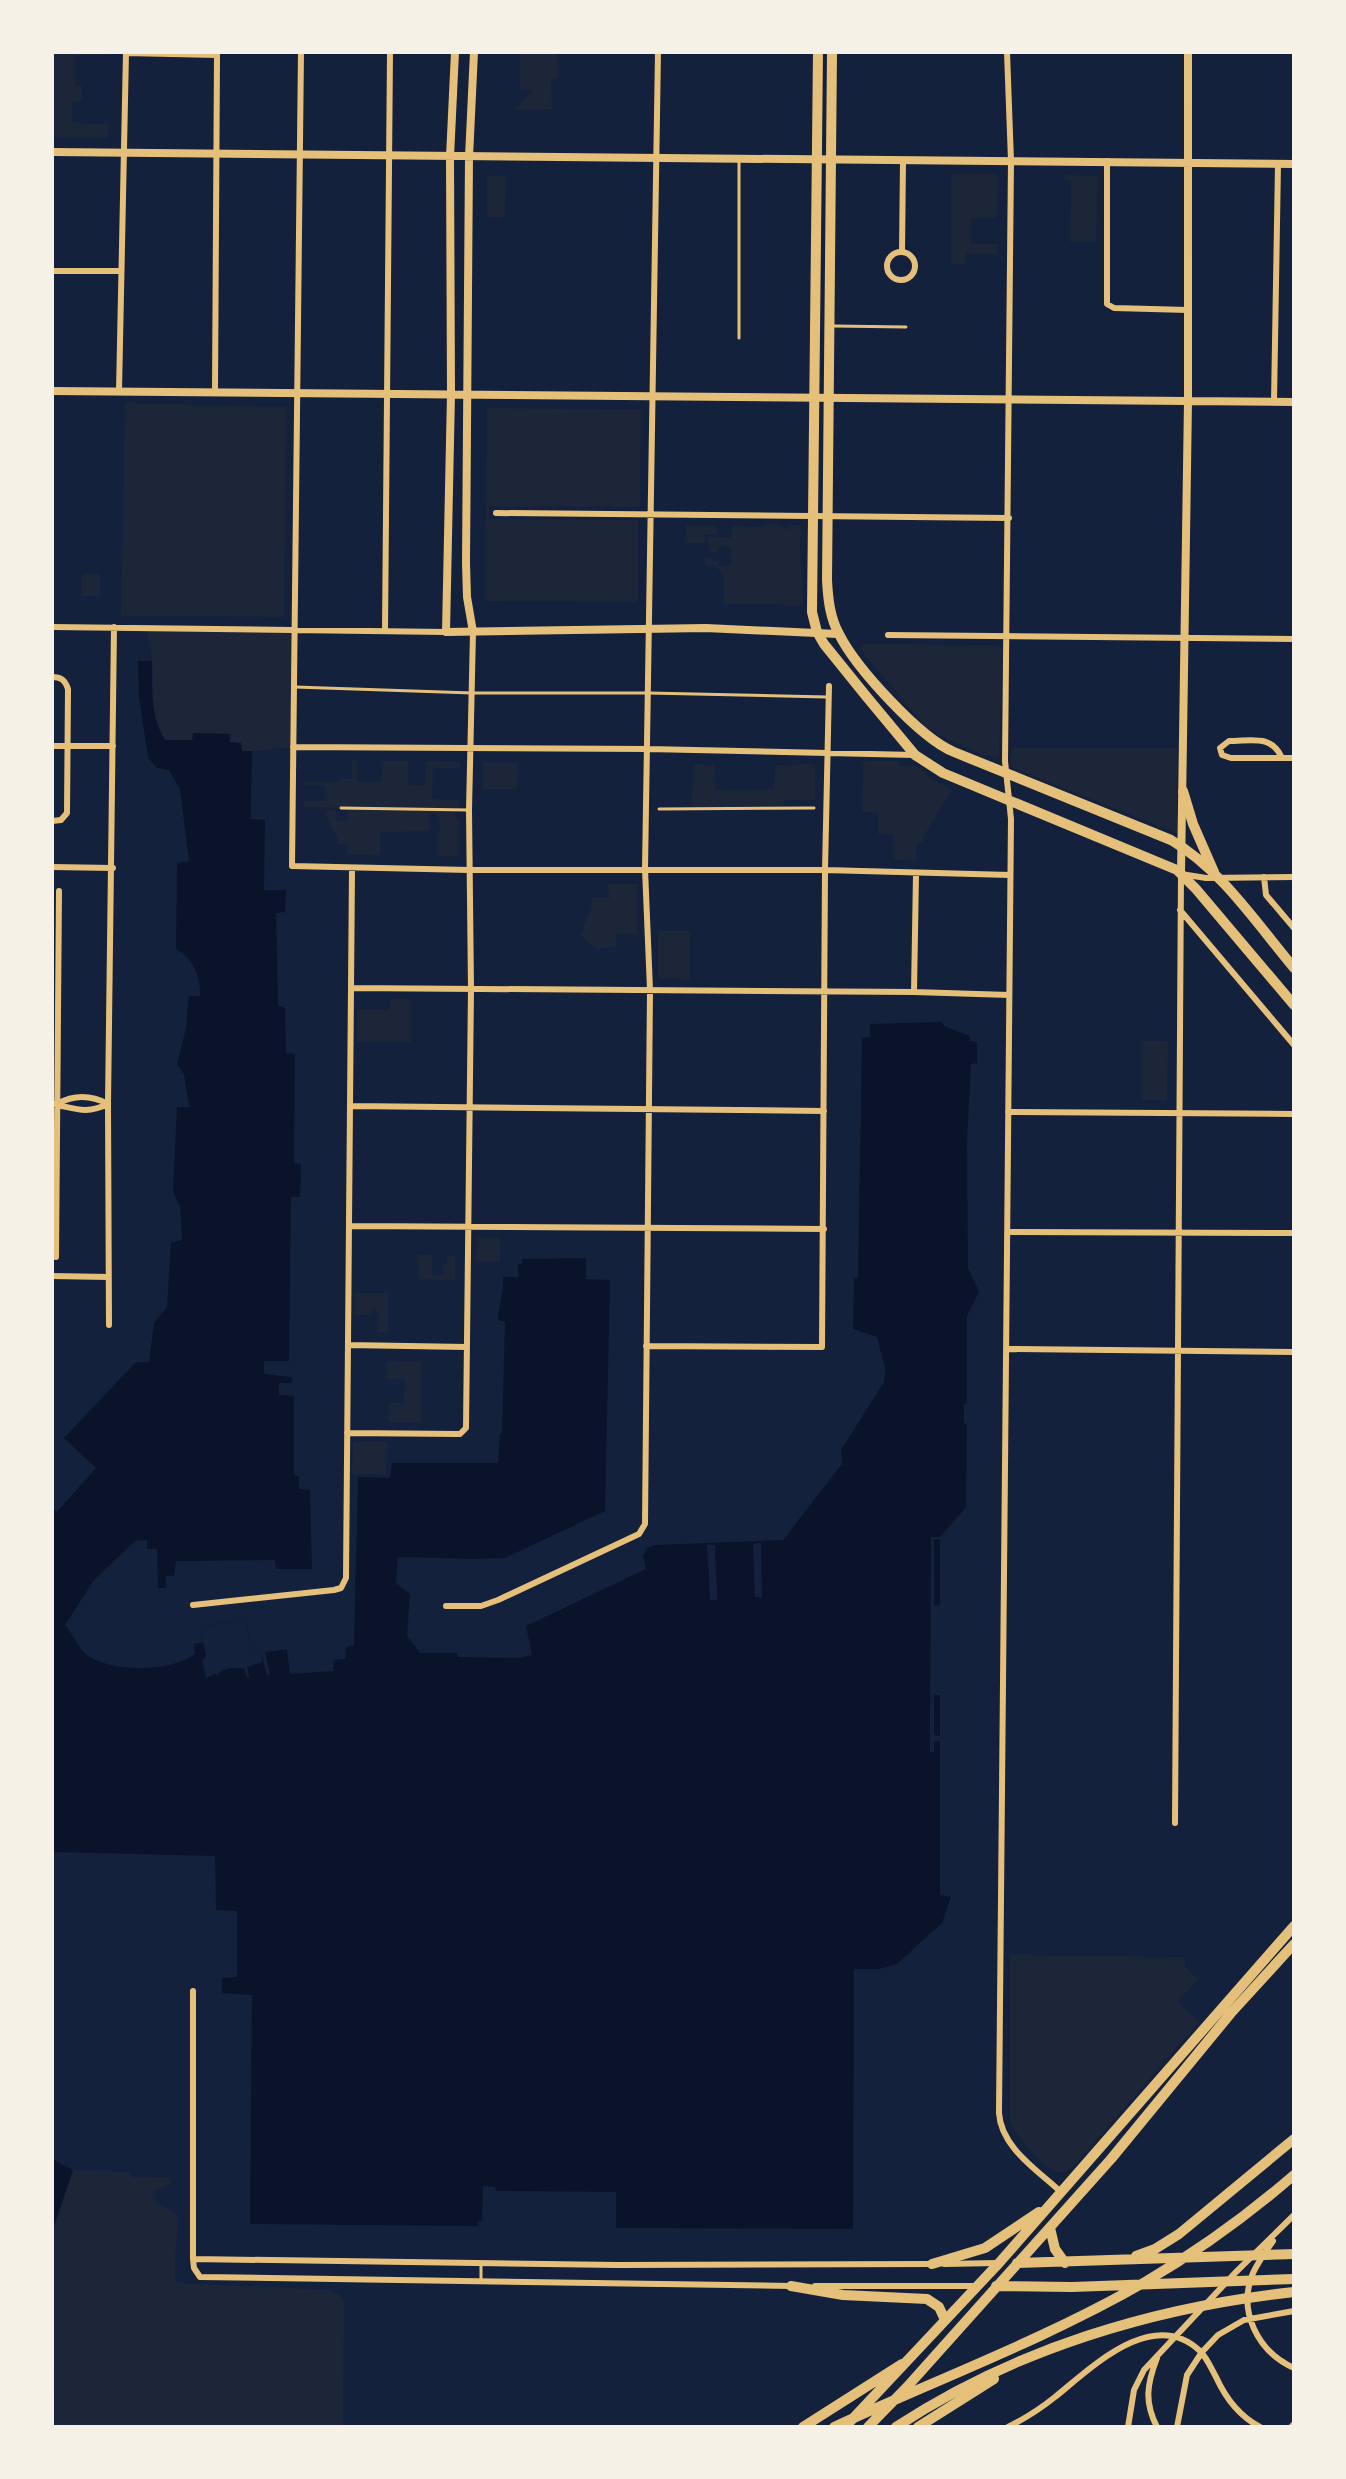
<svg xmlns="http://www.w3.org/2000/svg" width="1346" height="2479" font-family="Inter,sans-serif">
<rect width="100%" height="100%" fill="#14213d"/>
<path fill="#1d2539" d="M52 52H110V55H75V85L82 86V101L72 102V123L108 124 109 138H52Z
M520 52H557L558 78 551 79 552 109 514 110 534 90H520Z
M951 174H998L997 218 971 219V244H997V254L966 253 965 264H951Z
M1064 175 1098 176 1096 242H1070L1071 181 1064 180Z
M487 176H506L505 217H487Z
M125 403 286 407 284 617 121 616Z
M487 408 641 410 640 507 489 506V519L638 520V602L485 601Z
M765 524 781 525 787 530 789 525H801L800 544 803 605 724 604V576L715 565H705V557H712V562H718V566H730L731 547 719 546 718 552H709L708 537 731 538 732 526 760 527Z
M686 525 717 526V534H705V543H686Z
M82 574H100V596H81Z
M147 628 297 630 293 747 241 752 229 742V734L193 733V740L165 741C149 714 155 689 152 659 150 649 148 638 147 628Z
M862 644 999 645 1003 650 999 757 985 756 935 733 924 725 861 650Z
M1012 748H1177V833L1013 768 1010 765Z
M357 760V782H382V761H408V785L425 786 426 761 460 762V768H433L432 799 459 800 460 810 453 811 459 820V856H437V833L440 832 439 818 435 813 429 814V831L380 832V855L347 854V845L338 844C338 831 326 824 326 811H305L336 810 337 821H347L348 808 304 807V801H325L326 786 305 785V782H338L339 779H352V761Z
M866 761H898L899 766 916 765 930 778 952 790 924 835 923 842 917 843 916 861 893 860V835L878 834V813L862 812 863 763Z
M483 762 518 763 517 789H483Z
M693 764 714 765 715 790 774 789 775 765 815 764V800H784L783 808H692Z
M607 884H637V934L616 933V947L596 949 580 935 591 910 592 898H610Z
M658 931H690V980L658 978Z
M390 999H411V1042H357V1010H390Z
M1141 1041H1168L1167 1100H1141Z
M477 1237 500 1238V1262L476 1261Z
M418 1255H432V1275H443V1264H447V1256H455V1280L419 1279Z
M355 1293H388V1332H377L379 1315 375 1307 369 1315H355Z
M387 1361 421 1362V1422H389V1403H404L405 1380 387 1379Z
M353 1442H387L386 1474H352Z
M1010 1955 1185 1957V1967L1198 1979 1177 2002 1199 2022 1072 2168C1068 2170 1066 2173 1060 2173 1047 2172 1015 2134 1010 2123Z
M73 2170 130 2172 131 2177 170 2178V2184L154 2191 155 2201 178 2216C178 2239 173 2261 176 2283L327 2290 341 2295 344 2302 343 2427H55L52 2232Z"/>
<path fill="#0b132b" d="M138 661H152C152 689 150 716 165 740H192L193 733 230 734V742L241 743 242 751H252L251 819 265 820 264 890H286L285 912 276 913 278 1005 285 1008 286 1053 295 1054 294 1163 301 1164 300 1197H291L289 1361H264V1374L292 1377V1383H279V1395L294 1396V1475L299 1476V1489L310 1490 312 1569H276L275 1560 176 1561 174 1576H166V1588H158L157 1549H147V1540L135 1541 94 1580 65 1625C72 1633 79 1649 87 1655 112 1673 172 1672 195 1654L194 1644 203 1642 200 1627 245 1619 253 1654 287 1649 290 1674 333 1671 334 1660 345 1659 346 1647 354 1645 358 1477 390 1478 392 1463H498L500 1434 502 1433 505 1322 498 1320C499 1303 504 1292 503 1277H518V1264H522V1259L586 1258V1279L610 1280 605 1511 505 1558 476 1559 398 1557 396 1583 410 1594 407 1636 420 1653H457L458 1657 519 1658 532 1655 526 1626 646 1569 643 1556 647 1548 656 1545 783 1540 842 1464 841 1450 884 1382 885 1368 877 1337 853 1329 854 1278 858 1277 862 1038 870 1037V1024L942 1022 944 1026 970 1036V1041L977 1042V1063L971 1064 967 1141 968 1268 979 1292 967 1316V1403L964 1404V1423L967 1424 966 1507 940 1537V1895L951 1897 942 1923 897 1964 879 1969H854L853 2229 616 2228V2192L497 2191 494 2187 483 2186 482 2221H478V2226L250 2224 252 1995 222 1993V1978L237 1977V1911L216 1910 215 1856 52 1852V1508L57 1512 96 1468 64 1438 136 1362H149L154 1323 167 1307 171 1243 182 1240 180 1207 173 1191 177 1107H189L184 1075 177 1064 186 1028 189 996H200C201 977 193 958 176 949L177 863 189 861 180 789 169 770 157 768 148 757 139 697Z
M52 2159 73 2170 52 2232Z"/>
<path fill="#14213d" d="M931 1537H940V1539L934 1540V1605L940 1606V1695H934V1735L940 1736V1741H934V1752H930Z
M761 1543 762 1598 755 1597 753 1544Z
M707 1545H715L717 1600H710Z
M245 1619 253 1654 265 1652 270 1675H267L262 1656V1662L247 1667 249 1677 247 1678 244 1668H231L222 1670 217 1676 215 1674 206 1678 202 1660 206 1657 200 1627Z"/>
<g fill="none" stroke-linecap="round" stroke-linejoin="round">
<path stroke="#e5c07b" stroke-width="3" d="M739 159V338
M834 326 906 327
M295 687 472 693H648L827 697
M341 808 469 810
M659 809 814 808
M481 2264V2280"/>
<path stroke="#e5c07b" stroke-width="6" d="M301 52 292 866 469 870H825L1010 875
M1007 52 1011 161 1005 761 1011 819 999 2113C1001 2148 1039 2171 1062 2193
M126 53 217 55 215 392
M1107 161V304L1114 308 1188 310
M902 252 903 161
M887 266a14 14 0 1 1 28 0a14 14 0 1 1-28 0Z
M52 271H120
M119 391 126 52
M1274 402 1278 164
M496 513 1009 518
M52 627 446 632
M385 631 390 52
M888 635 1294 639
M52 677C61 677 65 680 68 689L67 813 61 820 52 821
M52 746H113
M293 747 648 749 914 755
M1282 758C1271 734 1252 741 1229 741L1220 748 1222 755 1231 758H1294
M52 867 113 868
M1264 877 1266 895 1294 928
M1180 910 1294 1045
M351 988 914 992 1009 995
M914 992 916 874
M52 1104C75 1108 85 1115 108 1104
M57 1104C73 1095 91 1095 108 1104
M351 1106 824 1111
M1008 1112 1294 1114
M351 1226 824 1229
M1008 1232 1294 1233
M56 1257 59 891
M52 1276 108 1277
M109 1325 108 1104 114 627
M348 1345 466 1347
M646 1346 822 1347 825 870 829 686
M1006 1349 1294 1352
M347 1433 460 1434 466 1428 471 989 469 810 473 632
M193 1605 334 1590 341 1588 346 1578 352 869
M446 1606H481L498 1600 639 1534 645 1524 650 990 645 869 658 52
M1175 1823 1181 874 1206 878 1294 877
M193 1991V2259L194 2268 200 2277 792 2286
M1273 2241C1266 2251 1258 2262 1253 2273 1237 2311 1258 2352 1294 2368
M193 2259 618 2265 933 2264
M944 2264 997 2263
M815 2286H976
M1008 2427C1024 2419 1040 2409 1055 2397 1091 2368 1153 2306 1200 2351 1207 2358 1211 2368 1216 2377 1226 2399 1239 2416 1260 2427
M1128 2427 1134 2390 1144 2370 1235 2273 1294 2215
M1157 2427C1144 2402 1147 2384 1157 2358
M1177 2427 1187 2375 1202 2352 1218 2335 1244 2320 1294 2311
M1291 2427 1294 2424"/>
<path stroke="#e5c07b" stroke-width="8" d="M455 52 450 157 451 394 446 632 706 628 838 634
M52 152 1294 164
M52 391 1294 402
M473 632 467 597 466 563 469 157 474 52
M1181 874 1188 401V52"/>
<path stroke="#e5c07b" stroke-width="10" d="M1050 2228 1055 2249 1065 2263
M1136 2256 1155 2249 1179 2234 1294 2139
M1017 2263 1294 2254
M932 2264 985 2248 1039 2212
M791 2286 843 2295 927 2299 939 2307 945 2320
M996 2286 1072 2287 1294 2279
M803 2427 902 2364
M834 2427C938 2379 1046 2339 1145 2282 1198 2251 1248 2215 1294 2175
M845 2427 999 2263 1294 1926
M868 2427 907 2387 1111 2159 1231 2013 1294 1944
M896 2427C1014 2349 1155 2307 1294 2292
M918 2427 994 2379"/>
<path stroke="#e5c07b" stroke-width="10" d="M818 52 812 612 817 632 824 644 866 696 915 755 943 773 1177 870 1196 889 1294 1005
M832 52 827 580C828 599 830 618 839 634 856 668 920 738 954 752L1171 840C1221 869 1257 924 1294 968
M1183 791 1193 824 1214 872"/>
</g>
<rect width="1346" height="2479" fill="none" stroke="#f6f1e7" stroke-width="108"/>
</svg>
